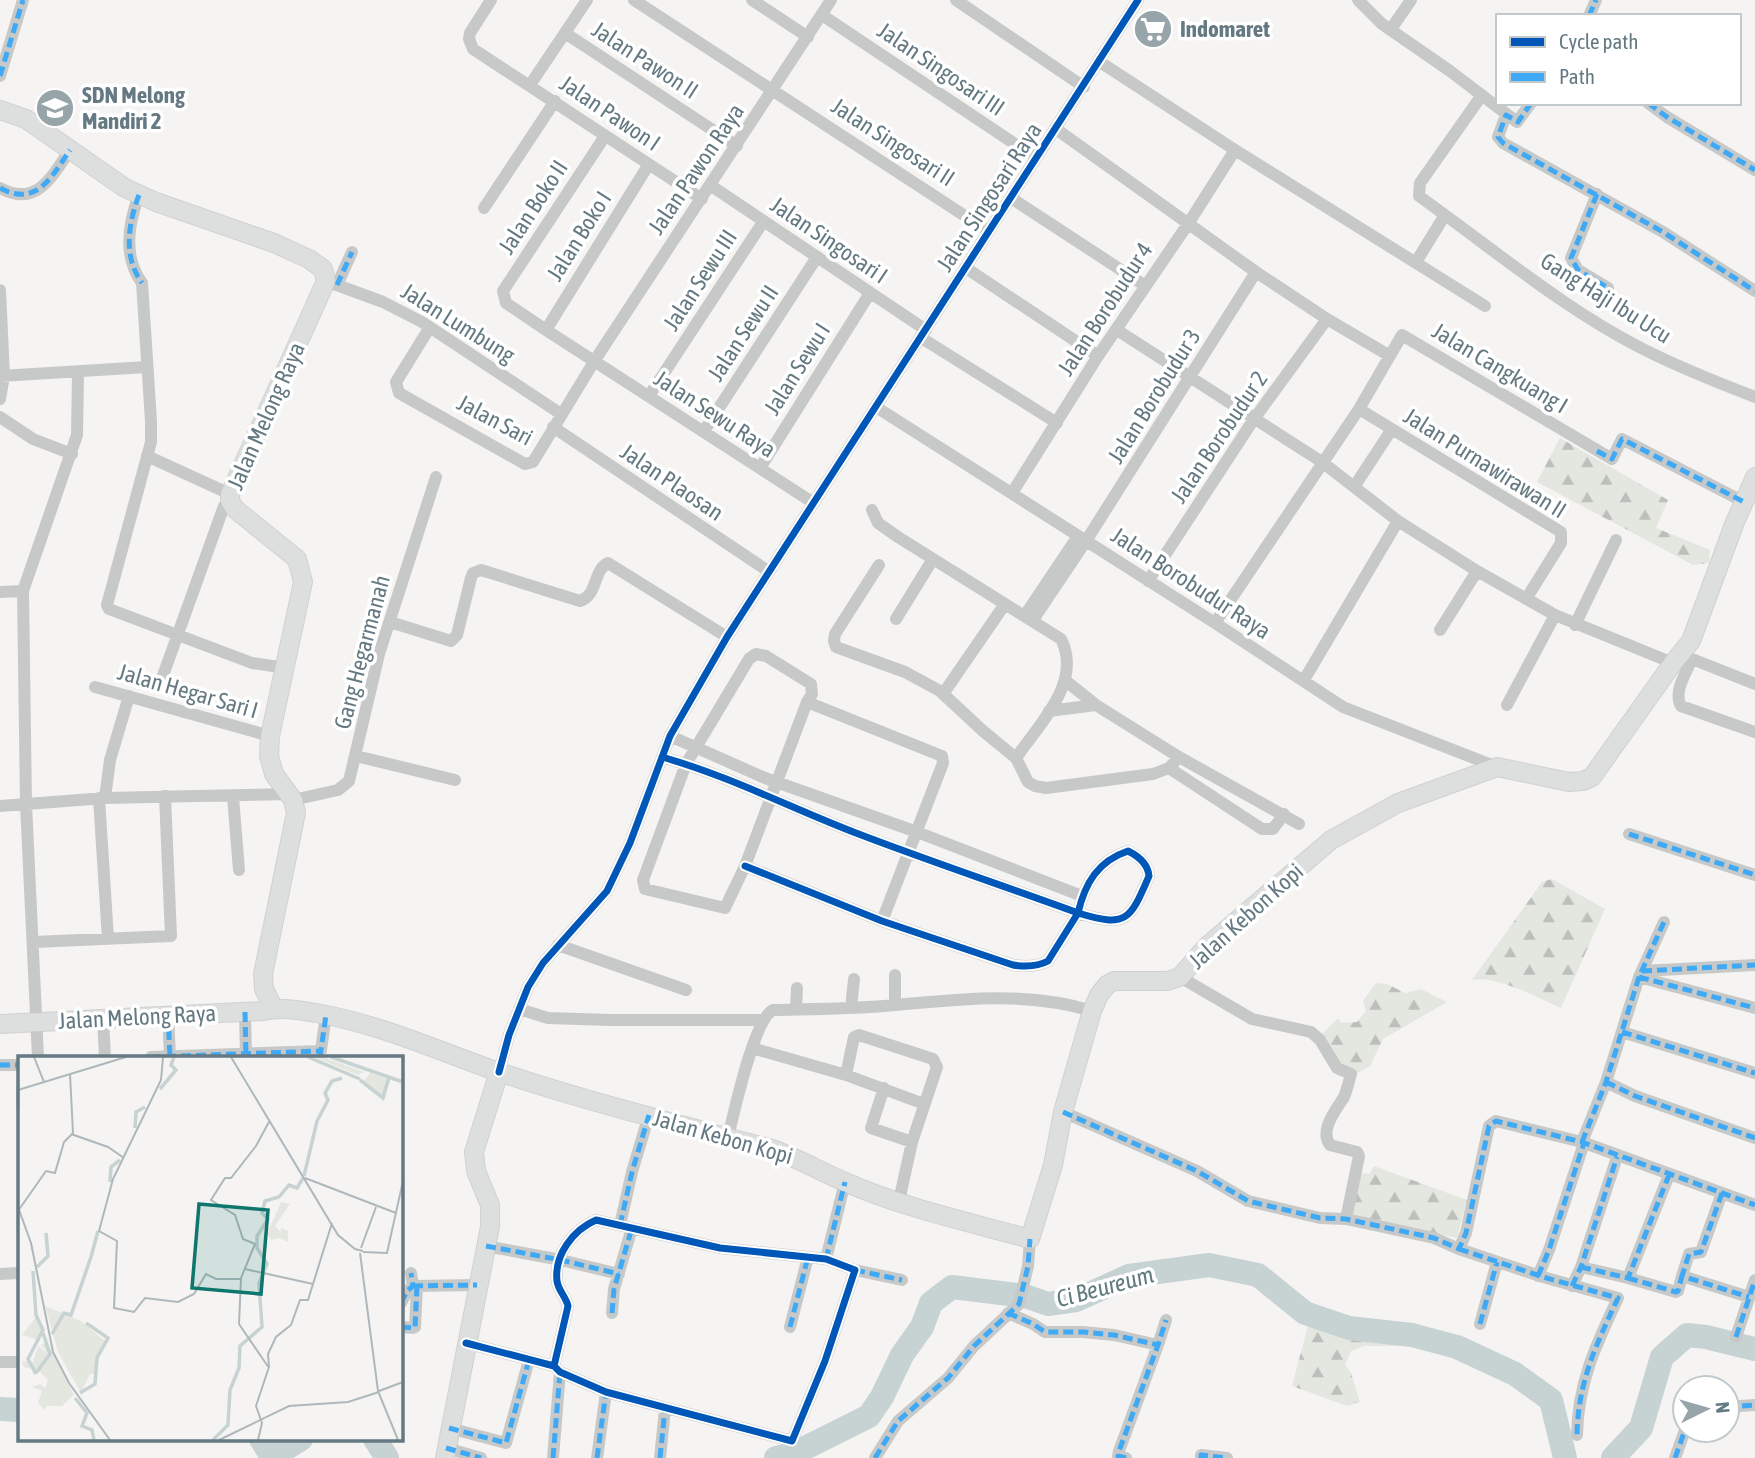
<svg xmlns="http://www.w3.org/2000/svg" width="1755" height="1458" font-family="'Asap Condensed',sans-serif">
<defs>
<pattern id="forest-firs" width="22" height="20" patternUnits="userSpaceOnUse" patternTransform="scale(1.75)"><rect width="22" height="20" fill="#e4e6e0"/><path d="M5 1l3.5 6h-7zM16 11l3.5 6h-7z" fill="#bcbfbb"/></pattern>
</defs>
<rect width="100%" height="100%" fill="#f5f4f3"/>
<path fill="#e5e6e5" d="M1151 10 1172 23 1156 50 1134 35Z"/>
<path fill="url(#forest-firs)" d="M1560 438 1668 500 1656 528 1710 550 1709 563 1693 565 1537 482Z
M1552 879 1605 909 1561 1008C1538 998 1496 975 1472 980L1542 882Z
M1376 983 1387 984 1405 993 1421 989 1447 1002 1383 1039 1370 1066 1356 1074 1332 1065 1316 1040 1338 1018 1341 1023 1357 1022 1366 1011 1363 1001Z
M1374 1166 1467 1200 1457 1238 1349 1216 1360 1173 1370 1174Z
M1310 1318 1399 1333 1420 1346H1364L1351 1351 1345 1365 1351 1373 1360 1402 1347 1406 1292 1386Z"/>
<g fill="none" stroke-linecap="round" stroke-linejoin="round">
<path stroke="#c7d2d3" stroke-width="24" d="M0 1409 19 1410
M261 1439 272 1457 301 1439
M375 1439 387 1458
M776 1458 795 1453 869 1416 882 1397 902 1355 922 1327 931 1303 952 1287 1025 1296 1048 1304 1076 1300 1129 1276 1209 1265 1258 1275 1305 1313 1349 1328 1412 1335 1457 1347 1515 1374 1551 1400 1565 1458
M1613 1458 1641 1428 1662 1357 1687 1335 1706 1337 1755 1349"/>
<g stroke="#d0d1d1" stroke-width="20">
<path id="secondary" d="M0 110 26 119 125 188 156 202 274 243 309 259 323 269 326 281 230 494V501L235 509 297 559 303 582 270 736 269 756 274 774 293 800 296 813 263 974 264 989 274 1009
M0 1024 263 1011C281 1007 298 1010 316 1013 380 1024 438 1051 499 1072 588 1102 681 1125 772 1149 797 1158 820 1171 845 1182 904 1208 969 1222 1030 1239L1053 1165 1063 1112 1092 1011 1099 995 1107 985 1114 981H1167L1180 977 1206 947 1331 840 1398 803 1497 767 1569 782 1583 781 1592 777 1673 663 1691 641 1735 522 1755 477
M445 1458 490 1227V1205L476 1171 474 1152 499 1072"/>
</g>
<path stroke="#c7c9c8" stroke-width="12" d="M491 0 470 33 469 39 473 49 702 199
M634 0 988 231
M752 0 808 37
M956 0 1084 87
M1358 0 1382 24 1450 71 1517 122 1531 103
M822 15 1036 158
M1589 16 1596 0
M1391 29 1411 0
M565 33 737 146
M1100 62 1235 150 1485 306
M0 76 23 0
M530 85 587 0
M1648 103 1667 117 1755 170
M1506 115 1498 137 1503 143 1663 232 1755 291
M1056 129 1256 272 1327 319 1390 356
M605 136 503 291 506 303 546 330 812 502
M710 185 926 330
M0 188C37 208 52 176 70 150
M1597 194 1571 258 1578 270 1608 288
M139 195C128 224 123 257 142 283L151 421V442L107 605 109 609 252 663 286 668
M1011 198 1144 285
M484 208 555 101
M1445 215C1509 262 1571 312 1641 348 1678 367 1716 382 1755 397
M1416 262 1445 215 1419 196 1420 183 1482 95
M966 268 1098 356
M326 281 383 302 422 322 561 414
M337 285 352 252
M0 290 4 376 0 399
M430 327 396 382 399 393 525 464 533 462 595 360 831 0
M546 330 649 164
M1117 330 1322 462 1398 521 1477 571 1555 615 1673 663
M920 337 1057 423
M0 376 147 367
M649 396 763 222
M876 407 1215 623 1343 707 1497 767
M1359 409 1561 532V543L1526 599
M0 417 33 439 72 454
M553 427 768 571
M704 431 817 257
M147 456 230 494
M760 468 870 293
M1354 487 1392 429
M1012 493 1098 356 1188 224 1235 150
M872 510 878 523 898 537 1061 639C1083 682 1039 724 1016 758
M879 565 835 634 834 641 836 647 905 672 940 691 983 731 1016 758 1028 782 1035 786 1046 788 1153 774 1169 768 1179 757
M1148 581 1254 419 1327 319
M0 592 23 591
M1025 615 1078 536
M896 619 933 559
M1033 620 1086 541 1256 272
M390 622 451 641 457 635 471 578 473 573 481 570 580 601C598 595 593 570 608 563L727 637
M1215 623 1359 409 1402 335 1612 459 1622 439 1744 502
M1575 625 1616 540
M1440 630 1477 571
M756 654 766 656 811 684 812 694 807 702 745 866 725 908 645 889 643 880 686 764 749 659Z
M1687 657 1755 684
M1692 659C1686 673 1673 692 1681 706L1755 732
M1304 680 1398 521
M161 681 224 506 230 501
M1066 681 1096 705 1179 757 1299 824
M95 687 270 736
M943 694 1005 604
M807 702 942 756 943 763 882 921
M1507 705 1555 615
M1049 711 1096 705
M670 736 765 778 917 832 1082 896
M356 756 455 780
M662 757C729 776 791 808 856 833 929 861 1004 886 1078 913 1085 883 1098 861 1128 851 1138 856 1148 864 1149 876 1130 920 1127 928 1078 913L1048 961C1037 967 1026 967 1013 965L882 921 745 866
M1169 768 1262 829H1273L1284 814
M233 797 239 870
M99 798 108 939
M105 798 110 760 129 696
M293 800 338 790 349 781 379 654 436 477
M0 806 105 798 290 794
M1629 834 1755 875
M34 942 171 936 165 796
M558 945 686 990
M1642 971 1755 965
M895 975V1005
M1180 977 1252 1019 1311 1032 1320 1040 1337 1068 1351 1074C1349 1081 1347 1090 1344 1097 1336 1110 1319 1130 1330 1145L1357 1152 1359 1156 1346 1219
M1639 977 1755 1008
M851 1008 854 979
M519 1009 548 1018 610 1020H763
M796 1009 797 988
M245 1012 246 1057
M168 1015 170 1057
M103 1019 105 1057
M1622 1032 1755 1073
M752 1048 846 1075 924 1104
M38 1057 26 804 23 591 77 435 78 373
M151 1057 321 1051
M320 1057 326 1015
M0 1065H19
M499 1072 509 1035 528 987 543 963 607 891 630 843 670 736 727 637 1138 0
M846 1075 854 1037 859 1035 933 1059 937 1067 912 1142 899 1201
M1606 1082 1635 1096 1755 1138
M884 1088 871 1128 912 1142
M1063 1112 1197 1171 1248 1201 1320 1218 1346 1219 1434 1238 1459 1249 1466 1233 1489 1126 1496 1121 1582 1142 1755 1205
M728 1137C734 1113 754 1019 773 1010 814 1009 855 1009 896 1005 961 999 1027 991 1092 1011
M1582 1142 1606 1082 1639 977 1664 922
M1722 1193 1701 1252 1689 1254 1682 1276 1749 1297
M620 1225 632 1172 649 1115
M486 1246 561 1260 619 1274
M1459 1249 1543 1277 1618 1298C1596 1345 1578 1382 1577 1435
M826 1259 845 1182
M1581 1267 1628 1278 1669 1175
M855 1270 902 1280
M0 1274 19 1273
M1538 1276 1549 1250 1584 1143
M1628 1278 1676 1292 1678 1291 1682 1276
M413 1286 477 1285
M1572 1286 1581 1267 1617 1157
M401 1303 407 1291 413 1286 411 1273
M612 1313 614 1289 632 1228
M1008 1313 1033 1324 1045 1332H1083L1114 1335 1158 1345 1166 1320
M1480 1324 1497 1262
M401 1327 413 1328 415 1327 417 1286
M790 1327 808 1257
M1736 1337 1755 1280
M466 1343 554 1366 560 1372 606 1392 792 1441 825 1361 855 1270 826 1259 720 1248 596 1220C573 1230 554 1255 557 1281 558 1290 566 1297 568 1306L554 1366
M0 1362H19
M1727 1407 1755 1405
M449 1428 506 1443 529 1360
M446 1448 481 1458
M553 1458 560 1372
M597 1458 606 1392
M660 1458 665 1409
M875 1458 898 1421 948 1378 974 1346 1019 1304 1028 1266 1030 1239
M1126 1458 1118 1456 1119 1451 1158 1345
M1201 1458V1455L1227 1458
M1675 1458 1685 1430"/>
<use href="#secondary" stroke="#dddede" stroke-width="18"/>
<path stroke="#3fa9f5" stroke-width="5" stroke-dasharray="10 5" stroke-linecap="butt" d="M1589 16 1596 0
M0 76 23 0
M1531 103 1518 122 1506 115 1498 137 1503 143 1663 232 1755 291
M1648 103 1667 117 1755 170
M0 188C37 208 52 176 70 150
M1597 194 1571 258 1578 270 1608 288
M139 195C128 224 123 257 142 283
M337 285 352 252
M1597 451 1612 459 1622 439 1744 502
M1629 834 1755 875
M1642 971 1755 965
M1639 977 1755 1008
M245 1012 246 1057
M168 1015 170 1057
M1622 1032 1755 1073
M151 1057 321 1051
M320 1057 326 1015
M0 1065H19
M1606 1082 1635 1096 1755 1138
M1063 1112 1197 1171 1248 1201 1320 1218 1346 1219 1434 1238 1459 1249 1466 1233 1489 1126 1496 1121 1582 1142 1755 1205
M1582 1142 1606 1082 1639 977 1664 922
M1722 1193 1701 1252 1689 1254 1682 1276 1749 1297
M620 1225 632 1172 649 1115
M486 1246 561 1260 619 1274
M1459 1249 1543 1277 1618 1298C1596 1345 1578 1382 1577 1435
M826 1259 845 1182
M1581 1267 1628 1278 1669 1175
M855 1270 902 1280
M1538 1276 1549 1250 1584 1143
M1628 1278 1676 1292 1678 1291 1682 1276
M413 1286 477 1285
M1572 1286 1581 1267 1617 1157
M401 1303 407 1291 413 1286 411 1273
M612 1313 614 1289 632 1228
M1008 1313 1033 1324 1045 1332H1083L1114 1335 1158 1345 1166 1320
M1480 1324 1497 1262
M401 1327 413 1328 415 1327 417 1286
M790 1327 808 1257
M1736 1337 1755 1280
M1727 1407 1755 1405
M449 1428 506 1443 529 1360
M446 1448 481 1458
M553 1458 560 1372
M597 1458 606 1392
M660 1458 665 1409
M875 1458 898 1421 948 1378 974 1346 1019 1304 1028 1266 1030 1239
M1126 1458 1118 1456 1119 1451 1158 1345
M1201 1458V1455L1227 1458
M1675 1458 1685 1430"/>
<g stroke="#fff" stroke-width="11">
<path id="cycleway" d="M662 757C729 776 791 808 856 833 929 861 1004 886 1078 913 1085 883 1098 861 1128 851 1138 856 1148 864 1149 876 1130 920 1127 928 1078 913L1048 961C1037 967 1026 967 1013 965L882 921 745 866
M499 1072 509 1035 528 987 543 963 607 891 630 843 670 736 727 637 1138 0
M466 1343 554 1366 560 1372 606 1392 792 1441 825 1361 855 1270 826 1259 720 1248 596 1220C573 1230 554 1255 557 1281 558 1290 566 1297 568 1306L554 1366"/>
</g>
<use href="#cycleway" stroke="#0057b8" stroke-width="7"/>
</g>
<defs>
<g id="supermarket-disc" transform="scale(2.0125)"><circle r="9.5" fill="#97a4aa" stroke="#fff"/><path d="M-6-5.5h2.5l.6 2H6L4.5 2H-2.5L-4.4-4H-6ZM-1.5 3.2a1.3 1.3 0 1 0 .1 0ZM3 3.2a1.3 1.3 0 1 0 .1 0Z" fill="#fff"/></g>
<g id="school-disc" transform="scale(2.0125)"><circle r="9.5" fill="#97a4aa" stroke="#fff"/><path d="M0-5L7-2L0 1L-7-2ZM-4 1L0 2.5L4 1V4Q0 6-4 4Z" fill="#fff"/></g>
</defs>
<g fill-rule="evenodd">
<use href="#supermarket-disc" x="1153" y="29"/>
<use href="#school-disc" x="55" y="108"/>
</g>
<g text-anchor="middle" stroke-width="7" stroke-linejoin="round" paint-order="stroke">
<g font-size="23" font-weight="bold" fill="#657982" stroke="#fff" text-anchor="start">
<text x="1180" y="37">Indomaret</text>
<text x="82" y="103">SDN Melong<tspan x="82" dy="26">Mandiri 2</tspan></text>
</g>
<g font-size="23" fill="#657982" stroke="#fff">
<text transform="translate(645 60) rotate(33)" y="8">Jalan Pawon II</text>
<text transform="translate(941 69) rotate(34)" y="8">Jalan Singosari III</text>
<text transform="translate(610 113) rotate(34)" y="8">Jalan Pawon I</text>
<text transform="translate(893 142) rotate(33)" y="8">Jalan Singosari II</text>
<text transform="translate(696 169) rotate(-56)" y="8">Jalan Pawon Raya</text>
<text transform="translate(989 197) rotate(-57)" y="8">Jalan Singosari Raya</text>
<text transform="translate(533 207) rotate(-57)" y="8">Jalan Boko II</text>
<text transform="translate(579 236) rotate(-58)" y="8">Jalan Boko I</text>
<text transform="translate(829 240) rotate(34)" y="8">Jalan Singosari I</text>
<text transform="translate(700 280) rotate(-57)" y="8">Jalan Sewu III</text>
<text transform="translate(1606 298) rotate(32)" y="8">Gang Haji Ibu Ucu</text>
<text transform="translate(1105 309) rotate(-57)" y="8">Jalan Borobudur 4</text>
<text transform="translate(458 323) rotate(32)" y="8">Jalan Lumbung</text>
<text transform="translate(743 333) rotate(-57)" y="8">Jalan Sewu II</text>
<text transform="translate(1500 368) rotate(31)" y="8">Jalan Cangkuang I</text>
<text transform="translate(797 369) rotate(-58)" y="8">Jalan Sewu I</text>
<text transform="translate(1154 396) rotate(-58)" y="8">Jalan Borobudur 3</text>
<text transform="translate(715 414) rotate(33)" y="8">Jalan Sewu Raya</text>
<text transform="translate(266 416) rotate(-66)" y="8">Jalan Melong Raya</text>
<text transform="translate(495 420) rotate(28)" y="8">Jalan Sari</text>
<text transform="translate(1219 437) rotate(-56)" y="8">Jalan Borobudur 2</text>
<text transform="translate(1485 463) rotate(32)" y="8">Jalan Purnawirawan II</text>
<text transform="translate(672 482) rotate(34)" y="8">Jalan Plaosan</text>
<text transform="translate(1191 583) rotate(33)" y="8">Jalan Borobudur Raya</text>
<text transform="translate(362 652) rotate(-75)" y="8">Gang Hegarmanah</text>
<text transform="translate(188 691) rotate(16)" y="8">Jalan Hegar Sari I</text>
<text transform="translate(1246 916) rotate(-42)" y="8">Jalan Kebon Kopi</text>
<text transform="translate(137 1017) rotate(-3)" y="8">Jalan Melong Raya</text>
<text transform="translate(723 1137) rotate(16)" y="8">Jalan Kebon Kopi</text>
</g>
<g font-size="24" font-style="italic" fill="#617b7f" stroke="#fff">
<text transform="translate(1105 1287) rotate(-15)" y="8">Ci Beureum</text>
</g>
</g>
<g transform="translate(18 1056)">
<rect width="385" height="385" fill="#f5f4f3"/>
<path d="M296 1H305L346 16 340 19ZM352 17 372 24 367 38 361 39 344 27ZM263 146 272 148 257 170 263 176V172L270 175V186L261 182 253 184 249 178ZM27 250 63 265 87 285 78 305 79 318H72L63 337 40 296Z" fill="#e4e6e0"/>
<path d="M29 286 56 339 44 350H29L27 354 20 347 24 335 14 331 22 328 27 332 30 324 21 315 6 311 4 305 15 306 20 290 30 298 23 289Z" fill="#e4e6e0"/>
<path d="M18 261 24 274 20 284 4 279Z" fill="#e4e6e0"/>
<path fill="none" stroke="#c7d2d3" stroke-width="3.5" d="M290 1 342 23M313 1 385 26M342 24 365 42 371 21M0 30V54M142 33 158 14 153 9 156 1M117 72 118 56 127 51M286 120 299 65 310 44 307 37 314 25 324 22M92 126 93 111 102 104M73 201 80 175M19 211 30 200 28 177M15 215 18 259 25 274 10 303 18 318M34 278 46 257 53 259 73 201M18 317 32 298 25 277M62 337 77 328 79 302 90 282 68 267M57 342 69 357 64 370 74 374 76 384M195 384 210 369 212 334 221 312 222 290 244 271 241 227 249 208 239 192V180L250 163 244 157 247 145 261 141 271 129 279 132 285 122"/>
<path fill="none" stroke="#aeb8bc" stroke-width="2" d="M16 1 26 26M145 1 143 24 95 123 81 175 99 185 96 252 116 256 127 242 160 246 176 238 188 218 198 223H223M213 1 320 179 337 193 345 195 341 194M0 34 108 1M53 78 90 91 106 102M287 122 378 157M0 151 13 187 35 296 51 327 92 384M0 155 28 115 37 117 46 86 55 77 52 18M343 192 358 151M345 196 369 197 385 125M342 197 360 335 380 384M227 213 295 228M251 312 221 268 223 222 237 188 225 183 217 159 193 144 207 122H213L238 90 252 64M361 335 385 326M201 384 271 350 330 346 361 336M240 384 244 367 238 350 251 311 250 298 258 281 273 269 282 244H290L314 167"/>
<path fill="#0f766e" fill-opacity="0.15" stroke="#0f766e" stroke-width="3.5" d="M181 148 250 154 243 238 174 232Z"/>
<rect width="385" height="385" fill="none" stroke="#657982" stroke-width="3.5"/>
</g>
<rect x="1496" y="14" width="245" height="91" fill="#ffffff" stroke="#c1c9cd" stroke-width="2"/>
<rect x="1510" y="37" width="35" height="10" fill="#0057b8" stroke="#c1c9cd" stroke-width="2"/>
<text x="1559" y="49" font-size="21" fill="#657982">Cycle path</text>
<rect x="1510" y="72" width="35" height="10" fill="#3fa9f5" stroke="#c1c9cd" stroke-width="2"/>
<text x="1559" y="84" font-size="21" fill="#657982">Path</text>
<g transform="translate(1706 1409) rotate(85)"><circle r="33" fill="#ffffff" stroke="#c1c9cd" stroke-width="2"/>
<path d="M0-5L12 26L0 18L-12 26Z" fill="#97a4aa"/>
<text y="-10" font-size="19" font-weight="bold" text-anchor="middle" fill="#657982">N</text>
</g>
</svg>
